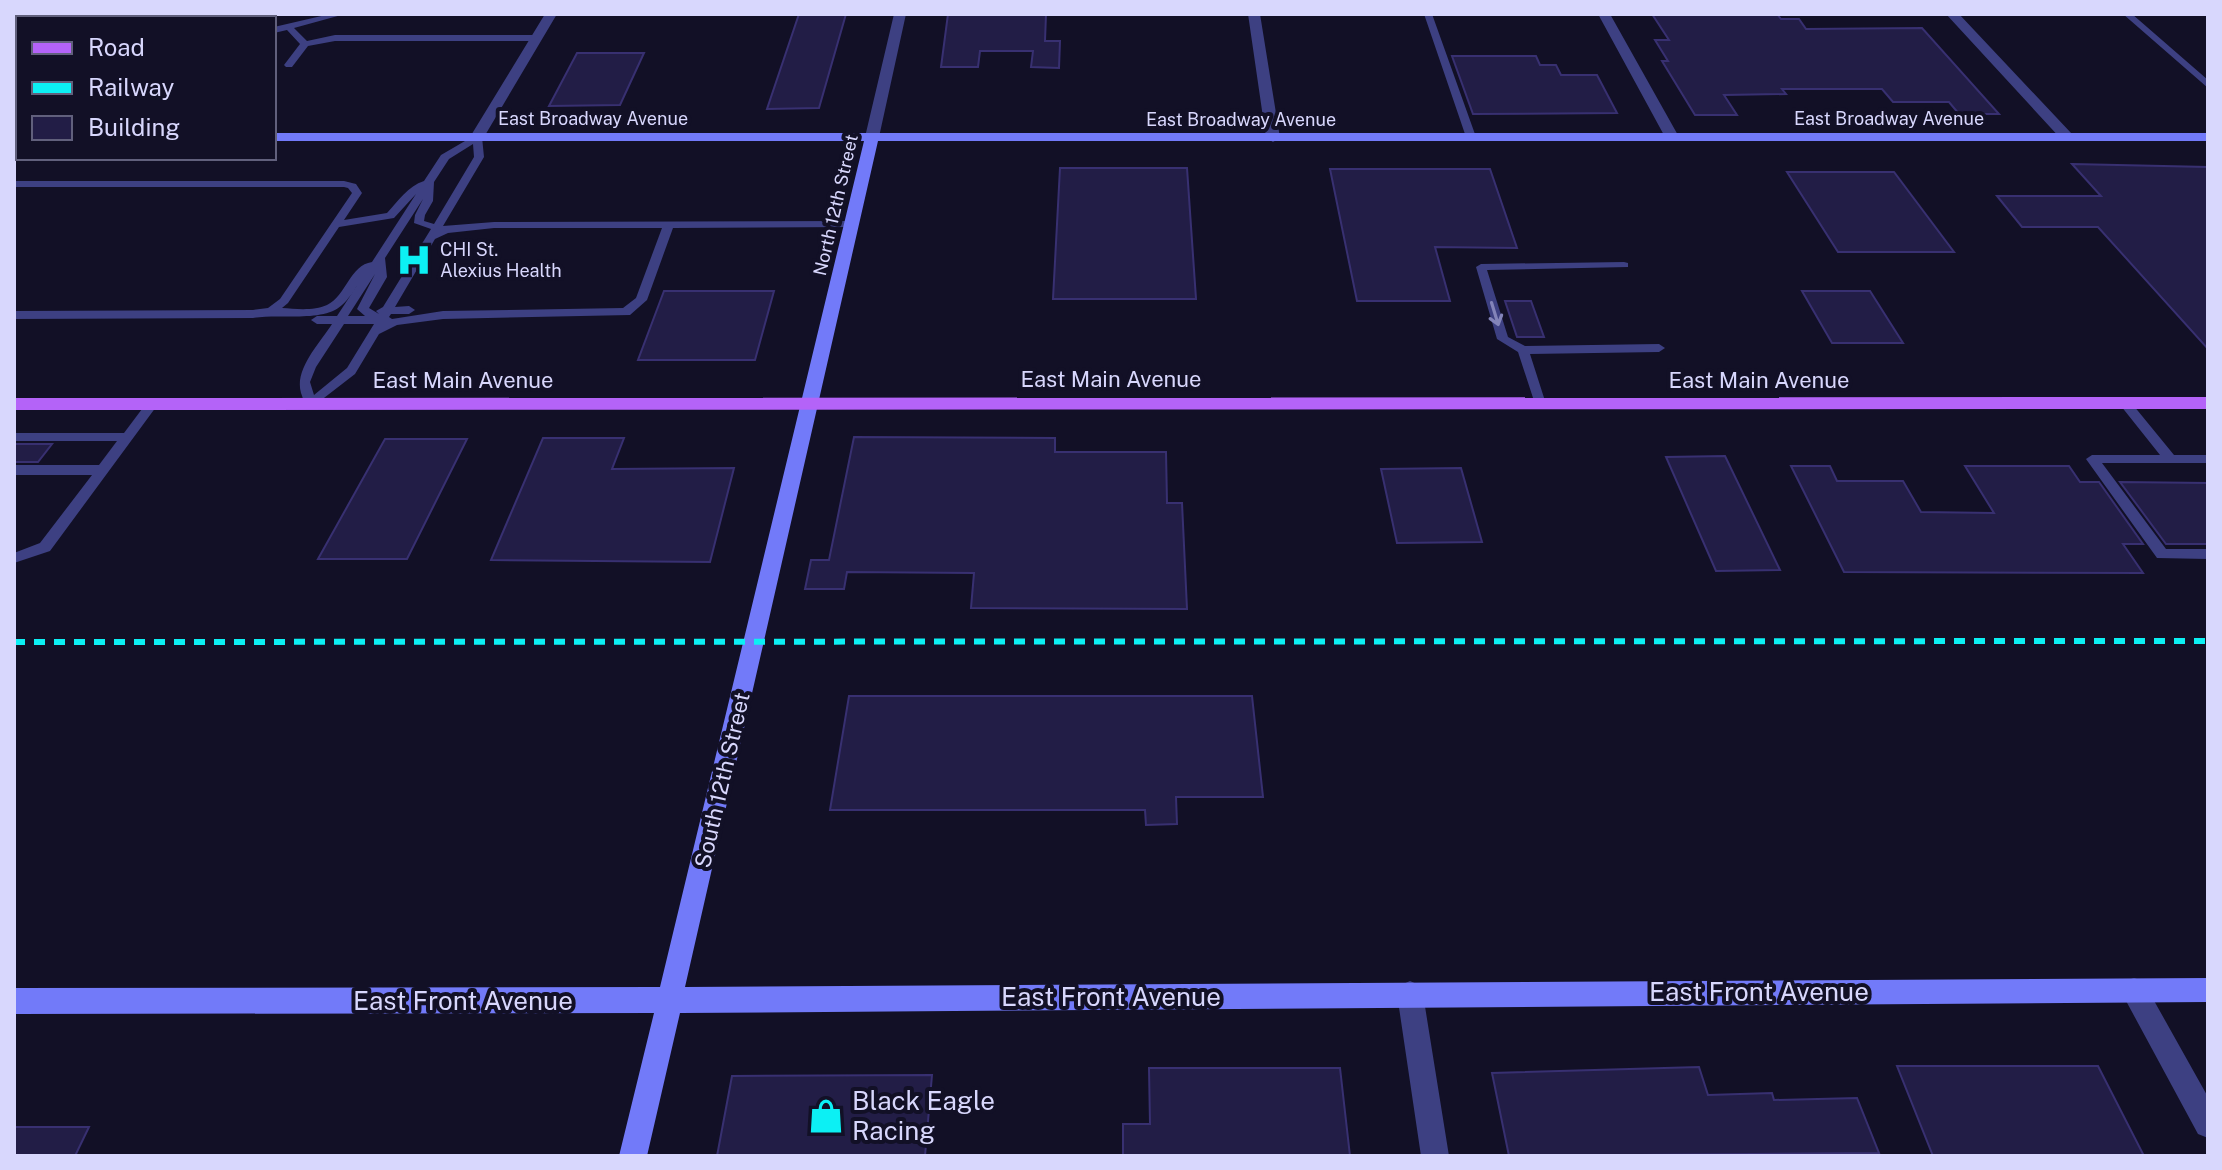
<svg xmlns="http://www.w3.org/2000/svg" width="2222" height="1170" font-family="'Public Sans',sans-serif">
<rect width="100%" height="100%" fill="#121026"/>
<path fill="#221d46" stroke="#383071" stroke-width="2" d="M799 14H846L819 108 767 109Z
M948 14H1046L1045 41H1060L1059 68 1031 67 1033 51H980L978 67H941Z
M1652 14H1777L1781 19H1799L1806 29 1922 28 1999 114H1959L1949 102H1893L1882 89H1782L1786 94 1724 95 1737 115H1695L1662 61H1668L1655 40H1669Z
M577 53H644L620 105 549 106Z
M1452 56H1536L1540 65H1556L1561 75H1597L1617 113 1473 114Z
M2072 164 2208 167V349L2098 227H2022L1997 196H2101Z
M1060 168H1187L1196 299H1053Z
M1330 169H1490L1517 248 1435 247 1450 301H1357Z
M1787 172H1894L1954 252H1838Z
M664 291H774L755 360H638Z
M1802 291H1870L1903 343H1832Z
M1505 301H1531L1544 337H1517Z
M854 437 1055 438V452H1166L1167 503H1182L1187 609 971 608 974 573 847 572 844 589H805L811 560H829Z
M543 438H624L612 469 734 468 710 562 491 560Z
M385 439H467L407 559H318Z
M14 444H52L38 462H14Z
M1725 456 1780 570 1716 571 1666 457Z
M1791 466H1830L1837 481H1903L1921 512 1994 513 1965 466H2069L2080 482H2099L2143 544H2123L2143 573 1844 572Z
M1461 468 1482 542 1397 543 1381 469Z
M2120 482 2208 483V544H2166Z
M849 696H1252L1263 797H1176L1177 824 1146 825 1145 810H830Z
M1897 1066H2098L2144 1156H1933Z
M1699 1067 1708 1095 1772 1093 1774 1100 1857 1098 1879 1153 1509 1156 1492 1073Z
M1149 1068H1340L1350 1156H1123V1124H1150Z
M932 1075 925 1156H717L732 1076Z
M14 1127H89L75 1156H14Z"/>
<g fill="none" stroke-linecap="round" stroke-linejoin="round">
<path fill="#3d4082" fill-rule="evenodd" d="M330 14H345L294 28 307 41 335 35H536L540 38 536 41H335L308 46 292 67H286L284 65 300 44 287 30 274 33V27Z
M1424 14H1432L1476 137 1474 139 1466 137Z
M2123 14H2132L2208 80V88Z
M18 53V59L14 60V54Z
M477 134 482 137 484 157 443 226 494 222 850 221 855 224 850 227 673 228 647 300 630 315 443 319 397 325 379 334 355 374 311 408C304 404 304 401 301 393 294 369 320 343 332 324H317L311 320 317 316H337L358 284C353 291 349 299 342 305 323 323 279 313 253 318L14 319V311L253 310 268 308 280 299 352 193 348 188 344 187H14V181H344L356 184 362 193 344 220 387 213C398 201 408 186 424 181L441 155ZM473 144 474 157 434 224 424 221 425 215 433 201 434 182 449 159ZM416 194 372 262C350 265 346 296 327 305 314 311 296 309 282 308L288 303 339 227 394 218ZM423 199 415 215 414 223 431 229 383 307 376 311 379 314 369 308 387 277 385 258ZM494 228H662L636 298 623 308 443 311 392 319 389 317 391 314H409L415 310 409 306 395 307 435 239 448 233ZM375 274 357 309 365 316H348ZM344 324H374L347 368 314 395 310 382 316 367Z
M1624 262 1628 263V267L1487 270 1508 337 1525 346 1659 344 1665 348 1659 352 1530 354 1546 404 1540 408 1536 407 1518 352 1497 339 1476 267 1481 264Z
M2125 399 2129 400 2174 455H2208V463H2102L2166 549H2208V559L2157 558 2086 459 2092 455H2160L2121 406 2119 403Z
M152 400 158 404 156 407 50 551 14 563V553L40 543 92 475H14V465H99L117 441H14V433H124L148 401Z"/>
<path fill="#3d4082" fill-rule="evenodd" d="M545 14H557L484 137 472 140 470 137Z
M894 14H906L879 137 872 141 865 137Z
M1248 14H1260L1280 138 1273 142 1266 138Z
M1598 14H1610L1679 137 1677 140 1665 137Z
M1946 14H1959L2072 134V140H2062Z
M2134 978 2143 981 2208 1097V1138L2198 1134 2125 999 2121 990 2125 981Z
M1410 981 1419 985 1423 994 1449 1156H1421L1397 994 1401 985Z"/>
<path fill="#727af9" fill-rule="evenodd" d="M14 133H18V141H14Z
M274 133H2208V141H878L685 987 2208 978V1002L680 1013 647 1156H619L654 1013 14 1014V988L660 987 864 141H274Z"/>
<path fill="#b463f8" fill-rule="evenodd" d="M2208 397V409L14 410V398Z"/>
<path stroke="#0cf0f4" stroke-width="6" stroke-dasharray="11 9" stroke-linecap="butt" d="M14 642 2208 641"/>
</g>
<defs><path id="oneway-shaft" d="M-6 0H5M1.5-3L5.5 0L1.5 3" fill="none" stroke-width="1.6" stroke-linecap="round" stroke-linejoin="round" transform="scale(2)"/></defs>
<use stroke="#8384b9" href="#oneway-shaft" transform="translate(1495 314) rotate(73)"/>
<defs>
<g id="hospital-bare" transform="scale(2.76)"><path d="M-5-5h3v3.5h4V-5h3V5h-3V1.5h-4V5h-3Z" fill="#0cf0f4" stroke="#121026" stroke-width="2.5" paint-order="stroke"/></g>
<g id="shop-bare" transform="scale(2.76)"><path d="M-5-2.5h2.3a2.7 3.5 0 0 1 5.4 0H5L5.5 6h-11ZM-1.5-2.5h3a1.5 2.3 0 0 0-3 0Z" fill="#0cf0f4" stroke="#121026" stroke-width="2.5" paint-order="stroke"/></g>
</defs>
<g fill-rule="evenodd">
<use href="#hospital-bare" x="414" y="260"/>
<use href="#shop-bare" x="826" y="1116"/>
</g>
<g text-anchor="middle" stroke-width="8" stroke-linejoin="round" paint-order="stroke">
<g font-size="18" fill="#d8d7fd" stroke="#121026">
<text x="593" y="125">East Broadway Avenue</text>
<text x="1889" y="125">East Broadway Avenue</text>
<text x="1241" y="126">East Broadway Avenue</text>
<text transform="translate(836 205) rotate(-77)" y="6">North 12th Street</text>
</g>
<g font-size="18" fill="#d8d7fd" stroke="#121026" text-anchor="start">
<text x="440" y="256">CHI St.<tspan x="440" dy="21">Alexius Health</tspan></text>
</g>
<g font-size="22" fill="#d8d7fd" stroke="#121026">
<text x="1111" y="387">East Main Avenue</text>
<text x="463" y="388">East Main Avenue</text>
<text x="1759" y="388">East Main Avenue</text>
<text transform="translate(722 780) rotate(-77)" y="8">South 12th Street</text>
</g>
<g font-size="26" fill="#d8d7fd" stroke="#121026">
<text x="1759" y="1001">East Front Avenue</text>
<text x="1111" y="1006">East Front Avenue</text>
<text x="463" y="1010">East Front Avenue</text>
</g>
<g font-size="26" fill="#d8d7fd" stroke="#121026" text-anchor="start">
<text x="852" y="1110">Black Eagle<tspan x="852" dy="30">Racing</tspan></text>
</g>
</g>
<rect width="2222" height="1170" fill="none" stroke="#d8d7fd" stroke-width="32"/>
<rect x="16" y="16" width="260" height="144" fill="#121026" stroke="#61607c" stroke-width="2"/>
<rect x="32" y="42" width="40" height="12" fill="#b463f8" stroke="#61607c" stroke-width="2"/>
<text x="88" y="56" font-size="24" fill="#d8d7fd">Road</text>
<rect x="32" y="82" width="40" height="12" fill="#0cf0f4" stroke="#61607c" stroke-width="2"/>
<text x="88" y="96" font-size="24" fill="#d8d7fd">Railway</text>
<rect x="32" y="116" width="40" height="24" fill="#221d46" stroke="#61607c" stroke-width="2"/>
<text x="88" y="136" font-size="24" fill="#d8d7fd">Building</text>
</svg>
